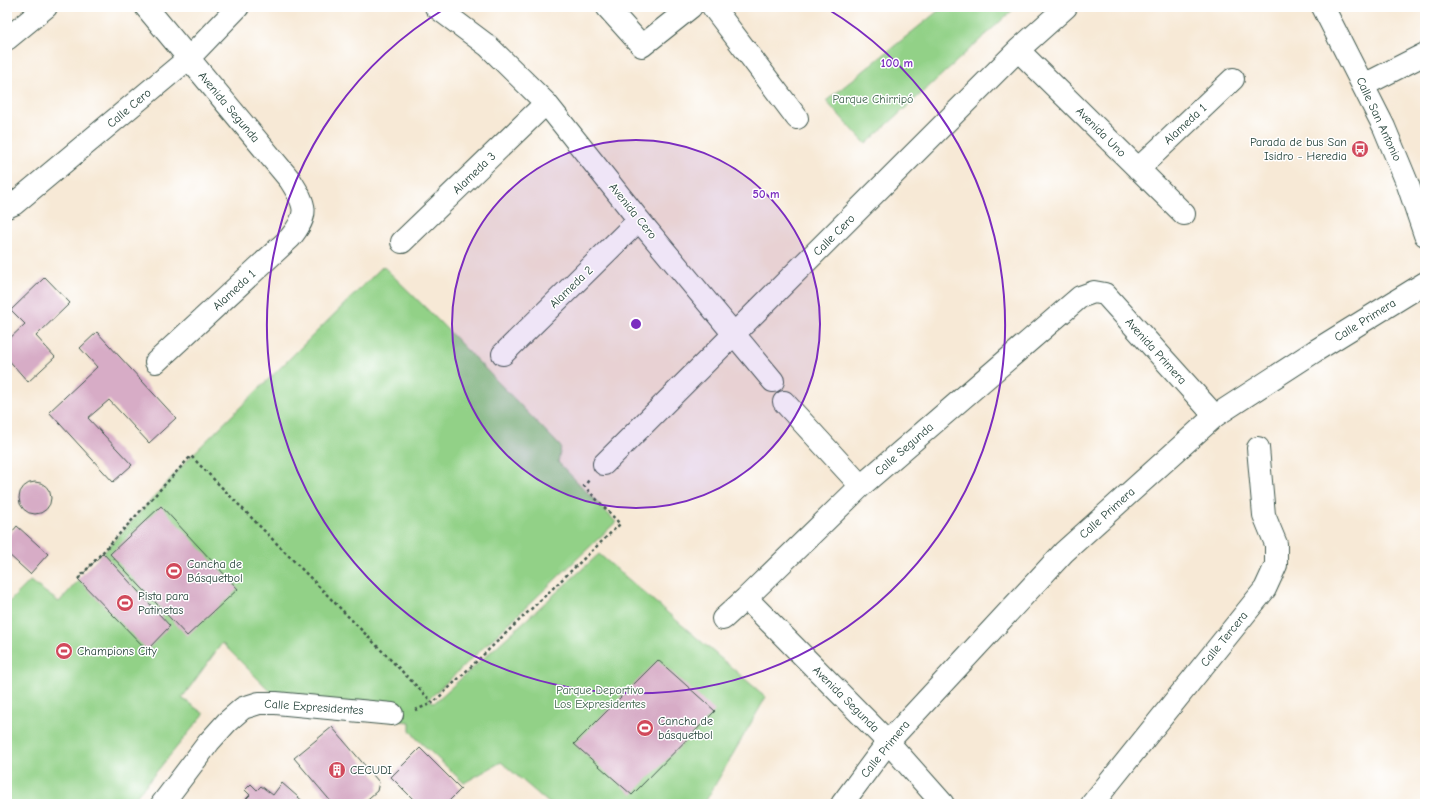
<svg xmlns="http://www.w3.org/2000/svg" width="1432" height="811" font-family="'Comic Neue',sans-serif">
<rect width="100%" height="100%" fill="#fff"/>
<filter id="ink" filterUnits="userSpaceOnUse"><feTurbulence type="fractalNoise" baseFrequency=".025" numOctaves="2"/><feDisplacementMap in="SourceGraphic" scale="8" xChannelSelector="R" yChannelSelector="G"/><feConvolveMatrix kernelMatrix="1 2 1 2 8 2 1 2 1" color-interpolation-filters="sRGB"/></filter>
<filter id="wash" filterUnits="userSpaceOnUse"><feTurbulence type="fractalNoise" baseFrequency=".012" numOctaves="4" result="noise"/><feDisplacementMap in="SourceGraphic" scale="16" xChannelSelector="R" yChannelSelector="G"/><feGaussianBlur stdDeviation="0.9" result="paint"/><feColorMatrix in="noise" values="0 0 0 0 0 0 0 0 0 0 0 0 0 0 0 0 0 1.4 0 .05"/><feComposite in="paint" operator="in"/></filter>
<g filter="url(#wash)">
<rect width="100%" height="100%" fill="#f7e9d6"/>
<path fill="#92d187" stroke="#58875e" d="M943 7H1016L866 144 826 101Z
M383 266 432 314 561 447 558 462 616 522 429 699 434 703 599 554 766 697 704 804H550L501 762 464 783 416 738 410 730V722L303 711 284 705 222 643 182 698 204 714 130 804H7V604L30 581 59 602 191 456Z"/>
<g id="blocks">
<path fill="#d7acc6" d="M45 277 70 303 36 336 55 357 28 382 7 358V341L25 324 11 310Z
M97 332 176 418 149 443 109 400 88 418 132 465 113 482 49 412 97 367 80 348Z
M19 498a16 16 0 1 1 32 0a16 16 0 1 1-32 0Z
M161 506 238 589 187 636 110 554Z
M17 526 48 554 30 574 7 553V538Z
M103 553 170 626 147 650 78 579Z
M658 660 715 711 632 795 574 744Z
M332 727 379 782 377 791 362 804H333L294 758Z
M420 748 461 789 446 804H418L391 777Z
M282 783 306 804H245L243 802 250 795 245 790 251 784 257 790 261 786 273 795Z"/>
</g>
</g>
<g filter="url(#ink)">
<use href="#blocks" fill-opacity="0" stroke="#3f574c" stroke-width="1"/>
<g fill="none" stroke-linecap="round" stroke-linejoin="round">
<g stroke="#3f574c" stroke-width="24">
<path id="minor" d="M146 7 290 180C306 205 310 214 290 238L156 362
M436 7 488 46 546 103 639 220 773 381
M607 7 642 46 691 7
M713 7 797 118
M7 39 46 7
M1018 50 1184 214
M1364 85 1425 54
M1138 169 1233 79
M7 207 14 204 189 58 238 7
M402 242 546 103
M503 354 639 220
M784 402 861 486
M604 464 1018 50 1066 7
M746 598 888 742 943 804
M723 619 746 598 861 486 1080 297 1094 292 1105 294 1215 416
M162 804 209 742 227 722 243 708 259 703H276L392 714
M842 804 888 742 1064 552 1215 416 1315 351 1425 283
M1092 804 1265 589 1276 565V544L1264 515 1258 448"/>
</g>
<g stroke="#3f574c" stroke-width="24">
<path id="major" d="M1323 7 1384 127 1408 185 1425 235"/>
</g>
<path stroke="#3f574c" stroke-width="2.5" stroke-dasharray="3 3" stroke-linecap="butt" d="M78 579 191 456 433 703 620 524 584 486 589 480
M415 710 433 703"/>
<use href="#minor" stroke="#fff" stroke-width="22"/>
<use href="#major" stroke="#fff" stroke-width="22"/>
</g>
</g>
<circle cx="636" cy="324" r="184" fill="#7b2cbf" fill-opacity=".12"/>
<g fill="none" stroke="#7b2cbf" stroke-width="2">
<circle cx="636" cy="324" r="184"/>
<path d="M826 8A369 369 0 1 1 446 8"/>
</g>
<defs>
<g id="bus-disc" transform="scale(0.9)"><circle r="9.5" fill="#d1495b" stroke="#fff"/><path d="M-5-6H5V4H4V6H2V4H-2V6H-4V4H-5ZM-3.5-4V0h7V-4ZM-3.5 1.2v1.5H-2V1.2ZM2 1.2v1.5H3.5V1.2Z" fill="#fff"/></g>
<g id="stadium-disc" transform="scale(0.9)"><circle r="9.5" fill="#d1495b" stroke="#fff"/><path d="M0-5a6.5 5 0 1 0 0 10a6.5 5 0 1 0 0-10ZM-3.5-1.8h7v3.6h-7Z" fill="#fff"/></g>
<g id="building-disc" transform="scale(0.9)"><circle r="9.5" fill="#d1495b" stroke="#fff"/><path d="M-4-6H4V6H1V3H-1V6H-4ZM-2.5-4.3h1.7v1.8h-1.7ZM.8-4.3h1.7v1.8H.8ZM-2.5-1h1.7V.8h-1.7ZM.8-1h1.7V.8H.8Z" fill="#fff"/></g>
</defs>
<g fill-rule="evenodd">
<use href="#bus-disc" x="1360" y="149"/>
<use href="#stadium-disc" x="174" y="571"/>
<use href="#stadium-disc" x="125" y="603"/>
<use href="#stadium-disc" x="64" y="651"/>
<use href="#stadium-disc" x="645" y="728"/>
<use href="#building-disc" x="337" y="770"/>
</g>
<g text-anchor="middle" stroke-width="3" stroke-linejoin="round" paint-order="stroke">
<g font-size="12" fill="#3c6249" stroke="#fff">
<text x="873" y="103">Parque Chirripó</text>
<text x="600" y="694">Parque Deportivo<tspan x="600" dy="14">Los Expresidentes</tspan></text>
</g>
<g font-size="12" fill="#1f3d34" stroke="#fff">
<text transform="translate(229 107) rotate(50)" y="4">Avenida Segunda</text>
<text transform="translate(129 108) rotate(-40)" y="4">Calle Cero</text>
<text transform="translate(1379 119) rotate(65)" y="4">Calle San Antonio</text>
<text transform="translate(1185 124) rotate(-43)" y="4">Alameda 1</text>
<text transform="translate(1101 132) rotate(45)" y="4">Avenida Uno</text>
<text transform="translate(474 173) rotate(-44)" y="4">Alameda 3</text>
<text transform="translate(633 211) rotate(51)" y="4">Avenida Cero</text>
<text transform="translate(834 235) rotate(-45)" y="4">Calle Cero</text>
<text transform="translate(571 287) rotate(-44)" y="4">Alameda 2</text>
<text transform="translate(234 290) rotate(-43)" y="4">Alameda 1</text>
<text transform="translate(1365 320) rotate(-32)" y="4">Calle Primera</text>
<text transform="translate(1156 351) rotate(48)" y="4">Avenida Primera</text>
<text transform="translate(904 449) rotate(-41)" y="4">Calle Segunda</text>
<text transform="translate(1107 513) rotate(-42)" y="4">Calle Primera</text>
<text transform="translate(1224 639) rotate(-51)" y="4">Calle Tercera</text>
<text transform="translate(846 699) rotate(45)" y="4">Avenida Segunda</text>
<text transform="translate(314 707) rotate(4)" y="4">Calle Expresidentes</text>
<text transform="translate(885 749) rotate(-51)" y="4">Calle Primera</text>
</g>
<g font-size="12" fill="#1f3d34" stroke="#fff" text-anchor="start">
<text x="1347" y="146" text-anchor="end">Parada de bus San<tspan x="1347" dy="14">Isidro - Heredia</tspan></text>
<text x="187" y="568">Cancha de<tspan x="187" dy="14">Básquetbol</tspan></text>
<text x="138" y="600">Pista para<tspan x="138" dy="14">Patinetas</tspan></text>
<text x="77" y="655">Champions City</text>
<text x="658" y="725">Cancha de<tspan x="658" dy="14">básquetbol</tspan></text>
<text x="350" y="774">CECUDI</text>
</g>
</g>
<circle cx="636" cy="324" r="6" fill="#7b2cbf" stroke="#fff" stroke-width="2"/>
<g font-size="12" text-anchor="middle" font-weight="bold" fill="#7b2cbf" stroke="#fff" stroke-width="3" stroke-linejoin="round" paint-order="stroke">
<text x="897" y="67">100 m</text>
<text x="766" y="198">50 m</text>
</g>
<rect width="1432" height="811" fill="none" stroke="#fff" stroke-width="24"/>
</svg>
